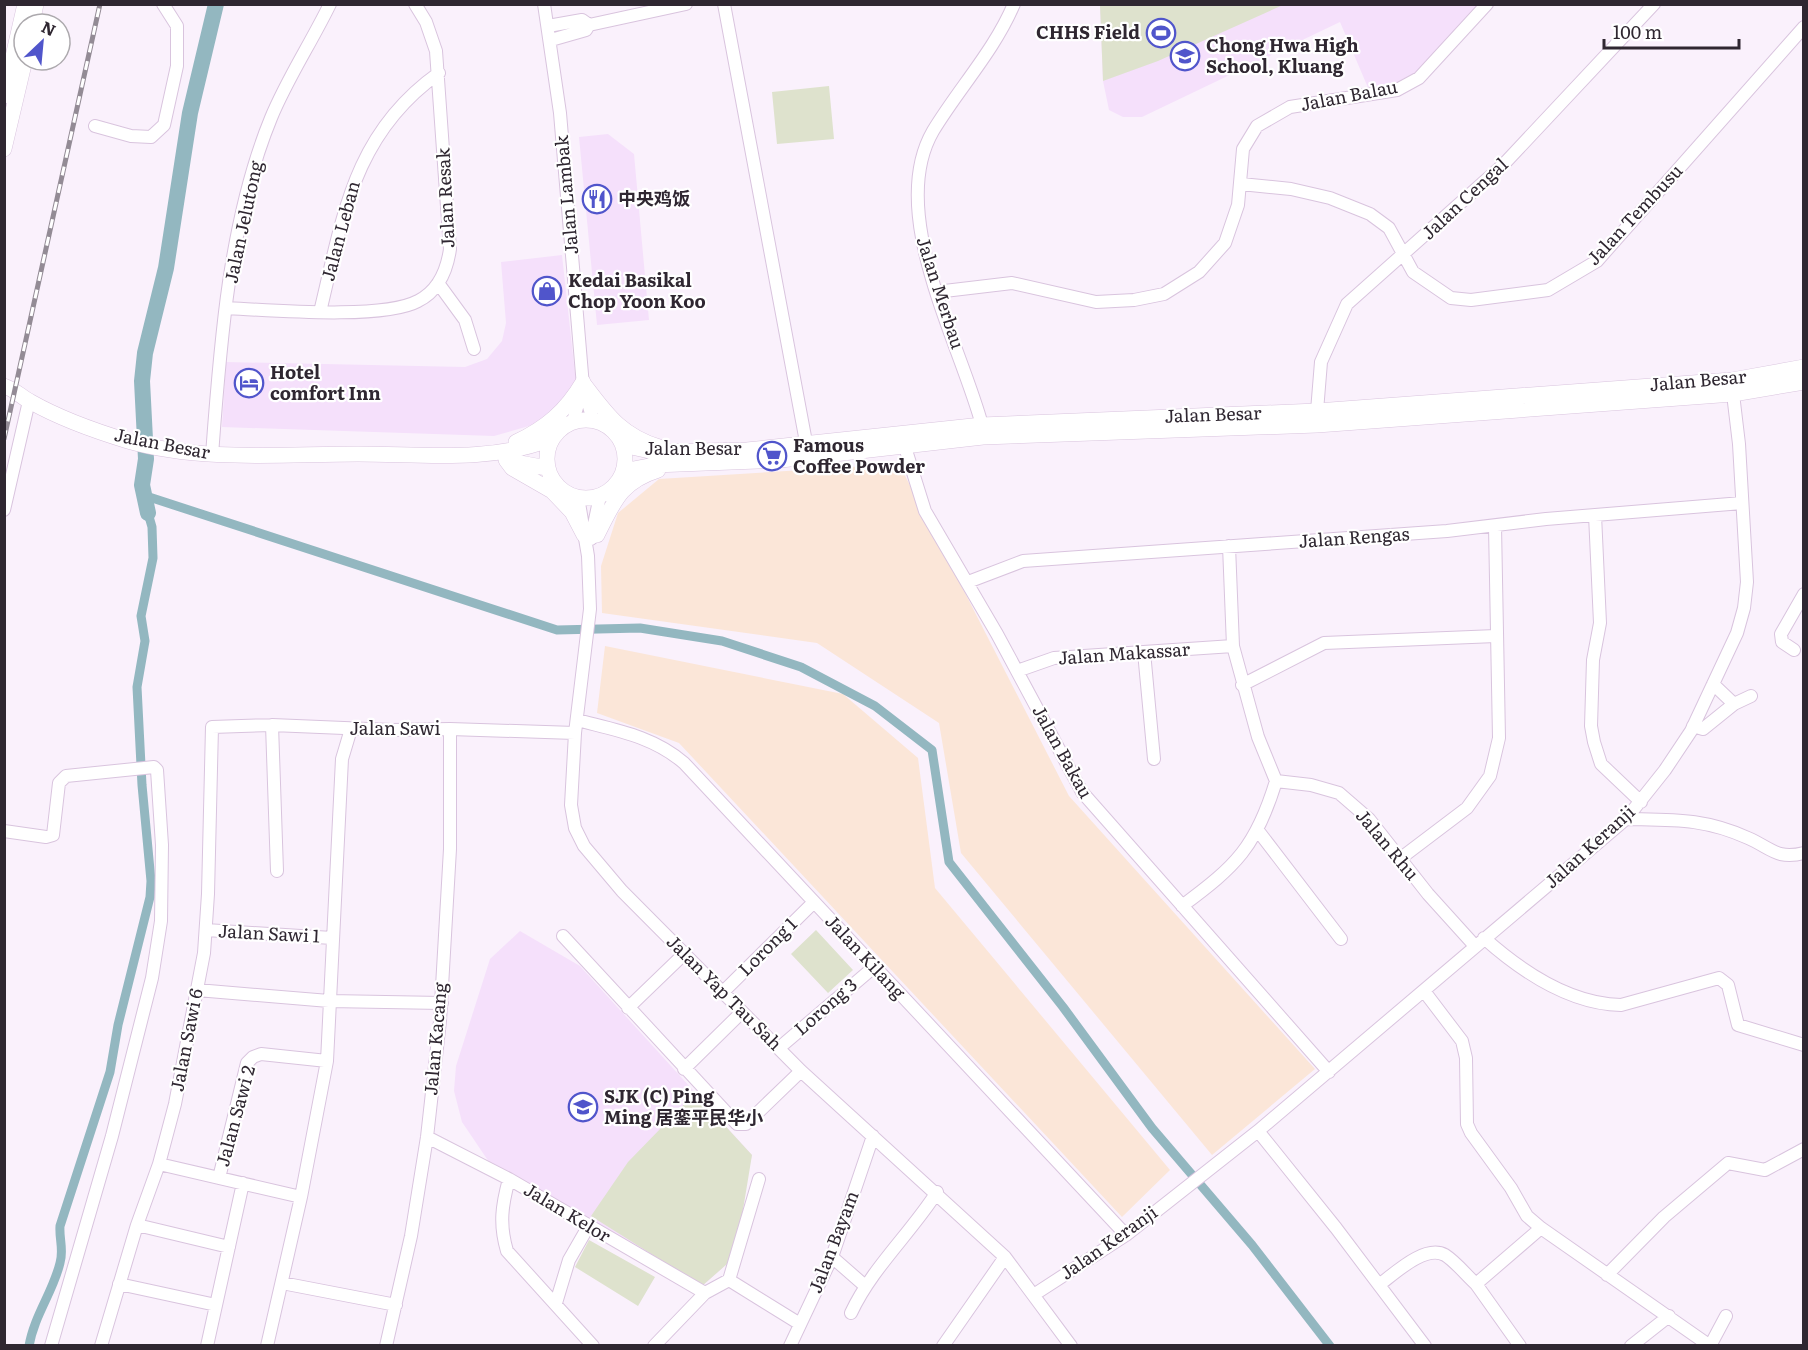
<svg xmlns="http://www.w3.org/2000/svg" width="1808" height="1350" font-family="Literata,'Noto Sans SC',serif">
<rect width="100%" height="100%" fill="#faf1fc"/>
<path fill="#f5e0fb" d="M1100 5H1482L1421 69 1392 85 1369 90 1340 22 1142 117H1123L1109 110 1103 81Z
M608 134 634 154 649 320 597 325 579 137Z
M562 255 576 383 561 402 536 424 494 436 222 427 226 362 465 367 487 359 502 341 506 323 501 262Z
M520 931 580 966 752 1155 727 1264 700 1288 489 1162 462 1122 454 1091 456 1066 490 959Z"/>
<path fill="#fbe6d8" d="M899 464 1069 796 1315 1069 1212 1155 961 853 939 723 817 643 602 613 601 566 618 513 659 479Z
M605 646 843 694 918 758 935 888 1170 1170 1122 1217 679 743 597 713Z"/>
<path fill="#dee2cd" d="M1100 5V4L1283 5 1158 61 1103 81Z
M829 86 834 139 777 144 772 92Z
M816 930 853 970 828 993 791 954Z
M695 1093 752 1155 739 1234 727 1264 702 1286 591 1216 628 1162Z
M589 1240 655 1277 638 1306 575 1267Z"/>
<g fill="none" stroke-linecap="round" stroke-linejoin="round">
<path stroke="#93b7c0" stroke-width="9" d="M143 495 557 630 640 628 722 641 801 667 875 706 932 750 949 862 1063 1007 1152 1128 1252 1245 1330 1346
M29 1346C34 1316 53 1292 60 1263 64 1250 59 1239 60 1226L110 1072 118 1025 150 897 151 881 142 785 137 687 145 641 141 616 153 558 152 527 148 513"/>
<path stroke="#93b7c0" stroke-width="16" d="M148 513 142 485 146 459 142 381 145 353 166 268 190 113 216 4"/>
<g stroke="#d9c4de" stroke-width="14">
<path id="minor" d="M544 4 560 113 583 386 593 420
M724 4 806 442
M548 26 582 20 589 25
M551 40 586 30 589 25 686 4
M95 126 131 136 151 137 164 125 177 66V26L163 4
M1241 184 1291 189 1330 198 1370 214 1389 228 1413 272 1451 298 1471 300 1548 290 1597 261 1804 27
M438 283 465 320 474 349
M936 292 1012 283 1096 302 1134 300 1164 294 1199 272 1225 243 1238 205 1243 149 1257 126 1290 107 1397 90 1419 78 1487 4
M226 308C269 310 383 320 418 301 438 291 447 270 450 249L436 51 426 22 415 4
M320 312C343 217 353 134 439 73
M1317 411 1321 362 1347 304 1503 165 1654 4
M573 421 583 387
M982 425C960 343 886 212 933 131 959 88 994 51 1014 4
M905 447 925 511 997 634 1082 792 1329 1072
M212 455C220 346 229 220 271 118 287 79 311 43 330 4
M578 497 588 556 590 609 575 733 571 805 575 828 584 846 622 891 801 1071 1005 1257 1071 1346
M4 510 29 401
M1595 515 1600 623 1593 660 1591 726 1594 742 1601 764 1641 802
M591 539 600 496
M968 582 1023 561 1447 531 1546 519 1742 503
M1794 650 1782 642 1781 634 1804 594
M1144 652 1154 759
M1017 671 1054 658 1233 646
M1713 684 1734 704
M1242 685 1324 643 1496 636
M577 720C615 730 653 736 684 763L1126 1235
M272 725 277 871
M1693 726 1703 729 1734 704 1751 696
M1276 781 1311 785 1339 793 1369 819 1428 894 1475 946
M1626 819C1673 820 1704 818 1748 838 1771 848 1777 860 1804 853
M4 831 46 837 53 835 59 783 66 776 154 767 157 770 162 845 161 921 152 978 112 1136 51 1346
M1259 832 1341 939
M1401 858 1467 808 1490 776 1499 738 1495 526
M1182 906C1236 866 1256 847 1276 781L1258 737 1233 646 1229 546
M206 930 332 938
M563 936 737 1124H746L801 1071
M1484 938C1521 971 1570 1004 1621 1005L1719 978 1728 985 1738 1025 1804 1045
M197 990 329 1001 442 1003
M1424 991 1462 1041 1466 1058 1467 1124 1471 1133 1511 1188 1527 1216 1541 1228 1710 1346
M723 992 814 902
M628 1008 684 954
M779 1048 874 967
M684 1069 742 1012
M1258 1131 1336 1228 1425 1346
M427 1137 509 1179 705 1293
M159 1164 301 1197
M219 1178 247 1063 253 1057 261 1054 327 1061
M509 1179C502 1205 499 1224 507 1251L593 1346
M137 1225 229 1247
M832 1257 864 1285
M1607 1275 1664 1217 1728 1163 1765 1170 1804 1149
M729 1280 759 1179
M729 1280 800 1324
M282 1283 396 1305
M119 1284 216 1305
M1379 1285C1394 1274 1425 1244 1445 1255 1456 1262 1466 1275 1476 1284
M1035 1294 1126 1235 1258 1131 1626 819 1665 770 1691 731 1737 633 1744 608 1747 582 1739 444 1733 394
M556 1303 569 1260 588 1227
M851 1313C872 1268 910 1234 937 1192
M101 1346 137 1225 159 1164 175 1104 204 953 208 894 212 727 272 725 392 730 450 729 575 733
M207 1346 243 1183
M267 1346 301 1197 327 1061 342 759 351 729
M386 1346 411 1236 427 1137 440 1021 450 849V729
M654 1346 705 1293 729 1280
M790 1346 832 1257 873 1136
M943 1346 1005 1257
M1520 1346 1476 1284 1541 1228
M1631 1346 1669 1316
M1710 1346 1726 1316"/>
</g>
<g stroke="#d9c4de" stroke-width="16">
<path id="major" d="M32 24 36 4
M4 96 25 4
M4 149 25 60
M583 383C606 413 620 435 659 447
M4 386C16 390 21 397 31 402 61 419 95 431 128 441 202 462 282 454 358 454 423 454 489 463 551 439
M547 459a39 39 0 1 1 78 0a39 39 0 1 1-78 0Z
M516 442C546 428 566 411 583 382
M623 445 654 452 747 450 982 425 1317 411 1732 380 1804 367
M506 460 512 468 552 491 572 512 584 535
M509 461 547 468
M623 471 654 465 781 460 983 437 1317 425 1733 394 1804 382
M592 536 597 535C614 502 620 482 658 470"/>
</g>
<use href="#minor" stroke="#fff" stroke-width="12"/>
<use href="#major" stroke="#fff" stroke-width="15"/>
<g stroke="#938b95" stroke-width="5">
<path id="rail" d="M4 439 100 4"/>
</g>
<use href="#rail" stroke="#fff" stroke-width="3" stroke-dasharray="9" stroke-linecap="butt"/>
</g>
<defs>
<g id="stadium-ring" transform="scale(1.5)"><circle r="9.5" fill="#fff" stroke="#5055cb" stroke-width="1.5"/><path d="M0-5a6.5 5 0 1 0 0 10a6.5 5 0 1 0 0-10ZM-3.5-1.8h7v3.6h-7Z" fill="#5055cb"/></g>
<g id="school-ring" transform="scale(1.5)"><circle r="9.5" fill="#fff" stroke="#5055cb" stroke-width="1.5"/><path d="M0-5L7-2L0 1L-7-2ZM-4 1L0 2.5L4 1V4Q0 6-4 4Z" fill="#5055cb"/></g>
<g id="restaurant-ring" transform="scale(1.5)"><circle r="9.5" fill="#fff" stroke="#5055cb" stroke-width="1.5"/><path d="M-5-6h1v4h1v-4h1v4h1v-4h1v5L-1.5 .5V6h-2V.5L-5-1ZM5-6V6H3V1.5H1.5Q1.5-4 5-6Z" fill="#5055cb"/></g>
<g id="shop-ring" transform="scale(1.5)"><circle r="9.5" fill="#fff" stroke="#5055cb" stroke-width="1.5"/><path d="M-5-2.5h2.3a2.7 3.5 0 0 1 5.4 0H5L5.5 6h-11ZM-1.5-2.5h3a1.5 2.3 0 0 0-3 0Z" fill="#5055cb"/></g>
<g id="hotel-ring" transform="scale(1.5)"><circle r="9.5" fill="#fff" stroke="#5055cb" stroke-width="1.5"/><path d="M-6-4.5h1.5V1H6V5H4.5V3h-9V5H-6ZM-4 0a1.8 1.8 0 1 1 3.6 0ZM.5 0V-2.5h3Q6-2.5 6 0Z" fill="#5055cb"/></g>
<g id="supermarket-ring" transform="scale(1.5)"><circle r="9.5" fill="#fff" stroke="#5055cb" stroke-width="1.5"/><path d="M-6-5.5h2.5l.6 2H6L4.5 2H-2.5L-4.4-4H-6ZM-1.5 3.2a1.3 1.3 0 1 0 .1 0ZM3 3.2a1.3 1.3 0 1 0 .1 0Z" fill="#5055cb"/></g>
</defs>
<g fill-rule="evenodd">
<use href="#stadium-ring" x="1161" y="33"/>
<use href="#school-ring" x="1185" y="56"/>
<use href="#restaurant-ring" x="597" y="199"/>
<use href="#shop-ring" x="547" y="291"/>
<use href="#hotel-ring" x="249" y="383"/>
<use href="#supermarket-ring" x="772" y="456"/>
<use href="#school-ring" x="583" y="1107"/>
</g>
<g text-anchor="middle" stroke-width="4.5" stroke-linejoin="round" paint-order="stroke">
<g font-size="18" font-weight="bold" fill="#2f2731" stroke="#fff" text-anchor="start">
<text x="1140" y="39" text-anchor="end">CHHS Field</text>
<text x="1206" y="52">Chong Hwa High<tspan x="1206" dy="21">School, Kluang</tspan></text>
<text x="618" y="205">中央鸡饭</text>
<text x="568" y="287">Kedai Basikal<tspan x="568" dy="21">Chop Yoon Koo</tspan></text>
<text x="270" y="379">Hotel<tspan x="270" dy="21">comfort Inn</tspan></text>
<text x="793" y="452">Famous<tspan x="793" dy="21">Coffee Powder</tspan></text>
<text x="604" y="1103">SJK (C) Ping<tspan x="604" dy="21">Ming 居銮平民华小</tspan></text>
</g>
<g font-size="18" fill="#2f2731" stroke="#fff">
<text transform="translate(1349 96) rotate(-11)" y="6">Jalan Balau</text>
<text transform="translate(567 195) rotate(-95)" y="6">Jalan Lambak</text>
<text transform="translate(446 198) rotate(-93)" y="6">Jalan Resak</text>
<text transform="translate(1465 199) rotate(-43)" y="6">Jalan Cengal</text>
<text transform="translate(1635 215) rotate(-47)" y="6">Jalan Tembusu</text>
<text transform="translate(244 222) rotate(-78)" y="6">Jalan Jelutong</text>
<text transform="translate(341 231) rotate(-75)" y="6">Jalan Leban</text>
<text transform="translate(940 293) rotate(72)" y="6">Jalan Merbau</text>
<text transform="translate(1698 381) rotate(-5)" y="6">Jalan Besar</text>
<text transform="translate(1213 415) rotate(-2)" y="6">Jalan Besar</text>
<text transform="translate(162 444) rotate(11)" y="6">Jalan Besar</text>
<text x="693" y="455">Jalan Besar</text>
<text transform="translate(1354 538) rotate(-4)" y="6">Jalan Rengas</text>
<text transform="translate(1124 654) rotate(-4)" y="6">Jalan Makassar</text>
<text x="395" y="735">Jalan Sawi</text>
<text transform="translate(1062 752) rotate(61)" y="6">Jalan Bakau</text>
<text transform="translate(1387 845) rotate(50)" y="6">Jalan Rhu</text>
<text transform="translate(1590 847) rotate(-42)" y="6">Jalan Keranji</text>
<text transform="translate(269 934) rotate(3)" y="6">Jalan Sawi 1</text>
<text transform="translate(768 947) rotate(-45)" y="6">Lorong 1</text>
<text transform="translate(865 957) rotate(47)" y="6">Jalan Kilang</text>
<text transform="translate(724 993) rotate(45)" y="6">Jalan Yap Tau Sah</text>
<text transform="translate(826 1007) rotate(-41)" y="6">Lorong 3</text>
<text transform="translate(436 1039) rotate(-85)" y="6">Jalan Kacang</text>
<text transform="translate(187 1040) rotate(-79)" y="6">Jalan Sawi 6</text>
<text transform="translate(236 1116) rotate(-75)" y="6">Jalan Sawi 2</text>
<text transform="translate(567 1213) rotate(31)" y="6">Jalan Kelor</text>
<text transform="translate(834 1242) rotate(-69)" y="6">Jalan Bayam</text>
<text transform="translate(1109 1243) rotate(-35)" y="6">Jalan Keranji</text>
</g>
</g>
<rect width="1808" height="1350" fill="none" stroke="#2f2731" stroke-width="12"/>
<g transform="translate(42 42) rotate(26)"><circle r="28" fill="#ffffff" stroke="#aca9ad" stroke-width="1.5"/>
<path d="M0-4.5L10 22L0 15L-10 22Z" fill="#5055cb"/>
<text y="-9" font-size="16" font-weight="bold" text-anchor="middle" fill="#2f2731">N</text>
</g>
<path d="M1604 39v9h135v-9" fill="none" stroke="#2f2731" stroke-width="3"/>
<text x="1613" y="39" font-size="18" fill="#2f2731" stroke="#ffffff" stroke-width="4.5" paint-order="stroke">100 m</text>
</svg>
